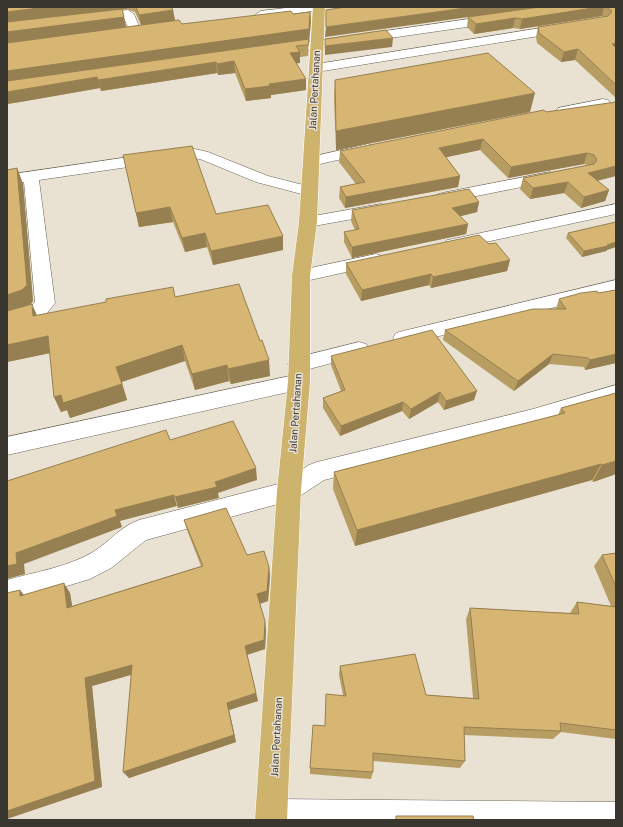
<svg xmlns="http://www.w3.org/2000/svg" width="623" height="827" font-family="'Public Sans',sans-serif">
<rect width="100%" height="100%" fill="#e9e1d2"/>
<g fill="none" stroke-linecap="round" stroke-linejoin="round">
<g stroke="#696255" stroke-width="1">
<path id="minor" d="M294 7H325L319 10 261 19 255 15 261 11Z
M128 10 134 14 141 31 139 34H131L124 18 94 22 88 18 94 14Z
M497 15 503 19 501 22 280 54 274 50 280 46Z
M566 24 572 28 570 31 317 72 310 68 317 64Z
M603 99 608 100 610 103 608 106 563 115 558 114 556 111 558 108Z
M368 144 373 146 376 149 373 152 311 166 306 164 303 161 306 158Z
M190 148 208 152 268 176 315 188 317 191 315 194 309 196 256 182 200 159 190 158 39 180 55 303 44 317 7 328V314L30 307 35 302 24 182 7 185V175Z
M550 172 556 174 558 177 556 180 442 203 436 201 434 198 436 195 442 193Z
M381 204 387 205 389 209 387 213 308 227 302 226 299 222 302 218 308 217Z
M616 204V214L453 249 447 248 444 244 447 240 453 239Z
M376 254 382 256 385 260 382 264 301 282 294 280 292 276 294 272 301 270Z
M616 280V292L403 345 396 343 393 338 396 333 403 331Z
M359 342 366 344 369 349 366 354 298 372 291 369 288 364 291 359Z
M299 374 306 376 310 382 306 388 7 455V437Z
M616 385V401L533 427 324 480 297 498 289 501 146 540 111 568 90 579 7 604V580C35 572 68 567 93 552 109 542 121 526 139 520L282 483 309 465 317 462 533 409Z
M272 799 616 802V820H258L256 815 261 804Z"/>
</g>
<g stroke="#fff" stroke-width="1">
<path id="major" d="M313 7H325L317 222 310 276V382L301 491 287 820H255L277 491 288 382 292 276 299 222Z"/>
</g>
<use href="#minor" fill="#fff" fill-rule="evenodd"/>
<use href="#major" fill="#cdb36c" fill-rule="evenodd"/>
</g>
<path fill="#b89d62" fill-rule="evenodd" d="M7 7H171L173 10 175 20 182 24 293 14 310 12 311 22 309 40 308 56 300 57V63H296L306 90 271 95V98L246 101 235 73 218 75 217 73 101 91 100 88 20 102 7 104ZM126 9 135 12 141 25 126 27 124 17H54Z
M540 7H616V98L575 60 561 62 537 43 536 37 538 27 603 17 602 16 520 29 513 28 474 34 467 27 468 17Z
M335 80 530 112 336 150 334 98Z
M616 102 598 181 609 190 605 201 581 208 564 193 530 199 520 189 523 178 588 165 584 164 508 178 480 150 446 157 460 176 458 187 345 208 339 198 340 187 356 184 339 162 340 151 546 112Z
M123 155 216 214 283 250 213 265 207 247 185 252 173 222 139 227Z
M17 168 23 184 33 301 30 305 37 316 175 297 270 376 231 384 229 381 195 390 185 361 122 382 127 400 70 418 67 410 61 412 54 397 50 353 7 362Z
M479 202 477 212 460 216 468 224 466 234 352 258 344 242V232L355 230 351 221 352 210Z
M568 233 607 250 606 251 582 257 566 238Z
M489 244 510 260 507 271 431 288 429 285 361 301 346 274V263Z
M616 290V363L585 370 584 367 549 364 514 391 443 340 445 330 556 309 559 299 598 293Z
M331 356 474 400 444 410 438 402 409 419 402 411 340 436 323 408V398L341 391 331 365Z
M616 393V474L593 482 592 480 355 546 333 489 334 472 558 415 561 408Z
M184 520 269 567 270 577 268 601 260 604 266 630 265 649 247 654 258 701 229 710 236 742 129 778 131 675 92 686 102 787 20 590 24 595 70 593 72 606 201 566 187 530Z
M616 553V739L561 732 553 739 464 735 465 761 460 768 373 761V772L371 779 310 774V768L325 726 343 695 339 675 340 666 426 695 473 698 466 619 470 608 570 613 577 602 611 606 594 566 602 555Z"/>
<path fill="#967f50" d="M46 7H126V9L7 22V12Z
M473 7H540L325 37 326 27Z
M599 7H604L602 16 520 29 522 19Z
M173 10 175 21 141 25 139 15Z
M310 12 311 22 309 40 308 56 309 40 7 82V71Z
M124 17 126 28 7 43V32Z
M515 18 513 28 474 34 476 24Z
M393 38 392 47 325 55V46Z
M616 43V53L612 44Z
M578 49 575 60 561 62 564 52Z
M300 52V63L291 64 290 53Z
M234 61 235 73 218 75 217 64Z
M216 62 217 73 101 91 98 80Z
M97 77 100 88 20 102 7 104V92Z
M306 79V90L271 95V98L246 101 245 89 269 84Z
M535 93 530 112 336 150V131Z
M483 139 480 150 438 159 439 148Z
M587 153 584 164 508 178 511 167Z
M616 166V176L585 184 588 173Z
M17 168 23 184 33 301 29 306 7 313V295Z
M460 176 458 187 345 208 346 197Z
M568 182 564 193 530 199 533 188Z
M609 190 605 201 581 208 584 197Z
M479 202 477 212 450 219 452 208Z
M170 207 173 222 139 227 136 213Z
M468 224 466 234 352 258V247Z
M205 233 207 247 185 252 182 238Z
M283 236V250L213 265 211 251Z
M616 242V247L607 250 606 251 582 257 584 251Z
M510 260 507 271 431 288 433 277Z
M431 274 429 285 361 301 362 290Z
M32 304 39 320 33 316Z
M48 336 55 352 7 362V345Z
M182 345 185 361 121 382 116 367Z
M553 354 549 364 514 391 518 381Z
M616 354V363L585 370 590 360Z
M269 360 270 376 231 384 228 369Z
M227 365 229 381 195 390 192 374Z
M122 384 127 400 70 418 67 410 61 412 54 397 61 395Z
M477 391 474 400 444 410 446 401Z
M440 392 438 402 409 419 411 409Z
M403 402 402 411 340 436 341 426Z
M616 461V474L593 482 602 465Z
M601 464 592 480 355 546 357 530Z
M256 468 257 480 218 493 219 498 178 508 175 497 215 482Z
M174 495 177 506 120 521 122 527 24 564 25 574 7 579V566L16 553 115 510Z
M269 567 270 577 268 601 259 604 257 594Z
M64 583 70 593 74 617 67 608Z
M20 590 27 600 20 596Z
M265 621 266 630 265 649 247 655 245 646Z
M132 665 137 673 92 686 102 787 7 819V811L85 678Z
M256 693 258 701 229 710 236 742 129 778 123 772 227 703Z"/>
<path fill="#d6b672" stroke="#967f50" d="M7 7H46L7 12Z
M136 7H171L173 10 139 15Z
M346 7H473L326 27V10Z
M540 7H599L522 19 515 18 476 24 468 17Z
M606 7H616V43L612 44 616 48V85L578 49 564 52 539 33 538 27 608 16 612 11Z
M122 9 124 17 7 32V22Z
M291 11 293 14 310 12 309 29 7 71V43L179 20 182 24Z
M386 30 393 38 325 46V39Z
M309 39 308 45 296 46 300 52 290 53 306 79 269 84 270 86 245 89 234 61 217 64 216 62 98 80 97 77 7 92V81Z
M488 53 535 93 336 131 335 80Z
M616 102V166L588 173 609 190 584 197 568 182 533 188 523 178 594 164 597 160 594 155 587 153 511 167 483 139 439 148 460 176 346 197 340 187 365 182 340 151 544 110 546 112Z
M192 146 216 214 268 205 283 236 211 251 205 233 182 238 170 207 136 213 123 155Z
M17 168 27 285 22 290 7 295V170Z
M469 189 479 202 452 208 468 224 352 247 344 232 359 229 352 210Z
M616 222V242L607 245 608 246 584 251 568 233Z
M479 235 489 244 496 243 510 260 433 277 431 274 362 290 346 263Z
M239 284 260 341 262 340 269 360 228 369 227 365 192 374 182 345 116 367 122 384 63 403 61 395 54 397 48 336 7 345V311L32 304 33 316 106 302V299L173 287 175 297Z
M616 290V354L590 360 588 358 553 354 518 381 445 330 533 309H566L559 299 581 293 597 291 598 293Z
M432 330 477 391 446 401 440 392 411 409 403 402 341 426 323 398 345 390 331 356Z
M616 393V461L602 465 601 464 357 530 334 472 565 413 561 408Z
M233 421 256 468 215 482 217 487 175 497 174 495 115 510 117 516 16 553 17 564 7 566V481L166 430 170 440Z
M226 508 247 555 264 551 269 567 267 591 257 594 265 621 264 640 245 646 256 693 227 703 234 735 123 772 132 665 85 678 95 781 7 811V593L20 590V596L64 583 67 608 203 566 184 520Z
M616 553V587L602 555Z
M577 602 616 607V730L560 723 561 731 464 727 465 761 373 753V772L310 768 313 725 325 726 326 694 346 696 340 666 415 654 426 695 479 699 470 608 579 614Z
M396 816H473L474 820H396Z"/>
<g text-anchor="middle" stroke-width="3" stroke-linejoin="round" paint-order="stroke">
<g font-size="10" fill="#393630" stroke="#e9e1d2">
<text transform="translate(314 90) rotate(-87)" y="4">Jalan Pertahanan</text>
<text transform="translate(295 413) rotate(-86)" y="4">Jalan Pertahanan</text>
<text transform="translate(276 737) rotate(-87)" y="4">Jalan Pertahanan</text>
</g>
</g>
<rect width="623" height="827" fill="none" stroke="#393630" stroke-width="16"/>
</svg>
